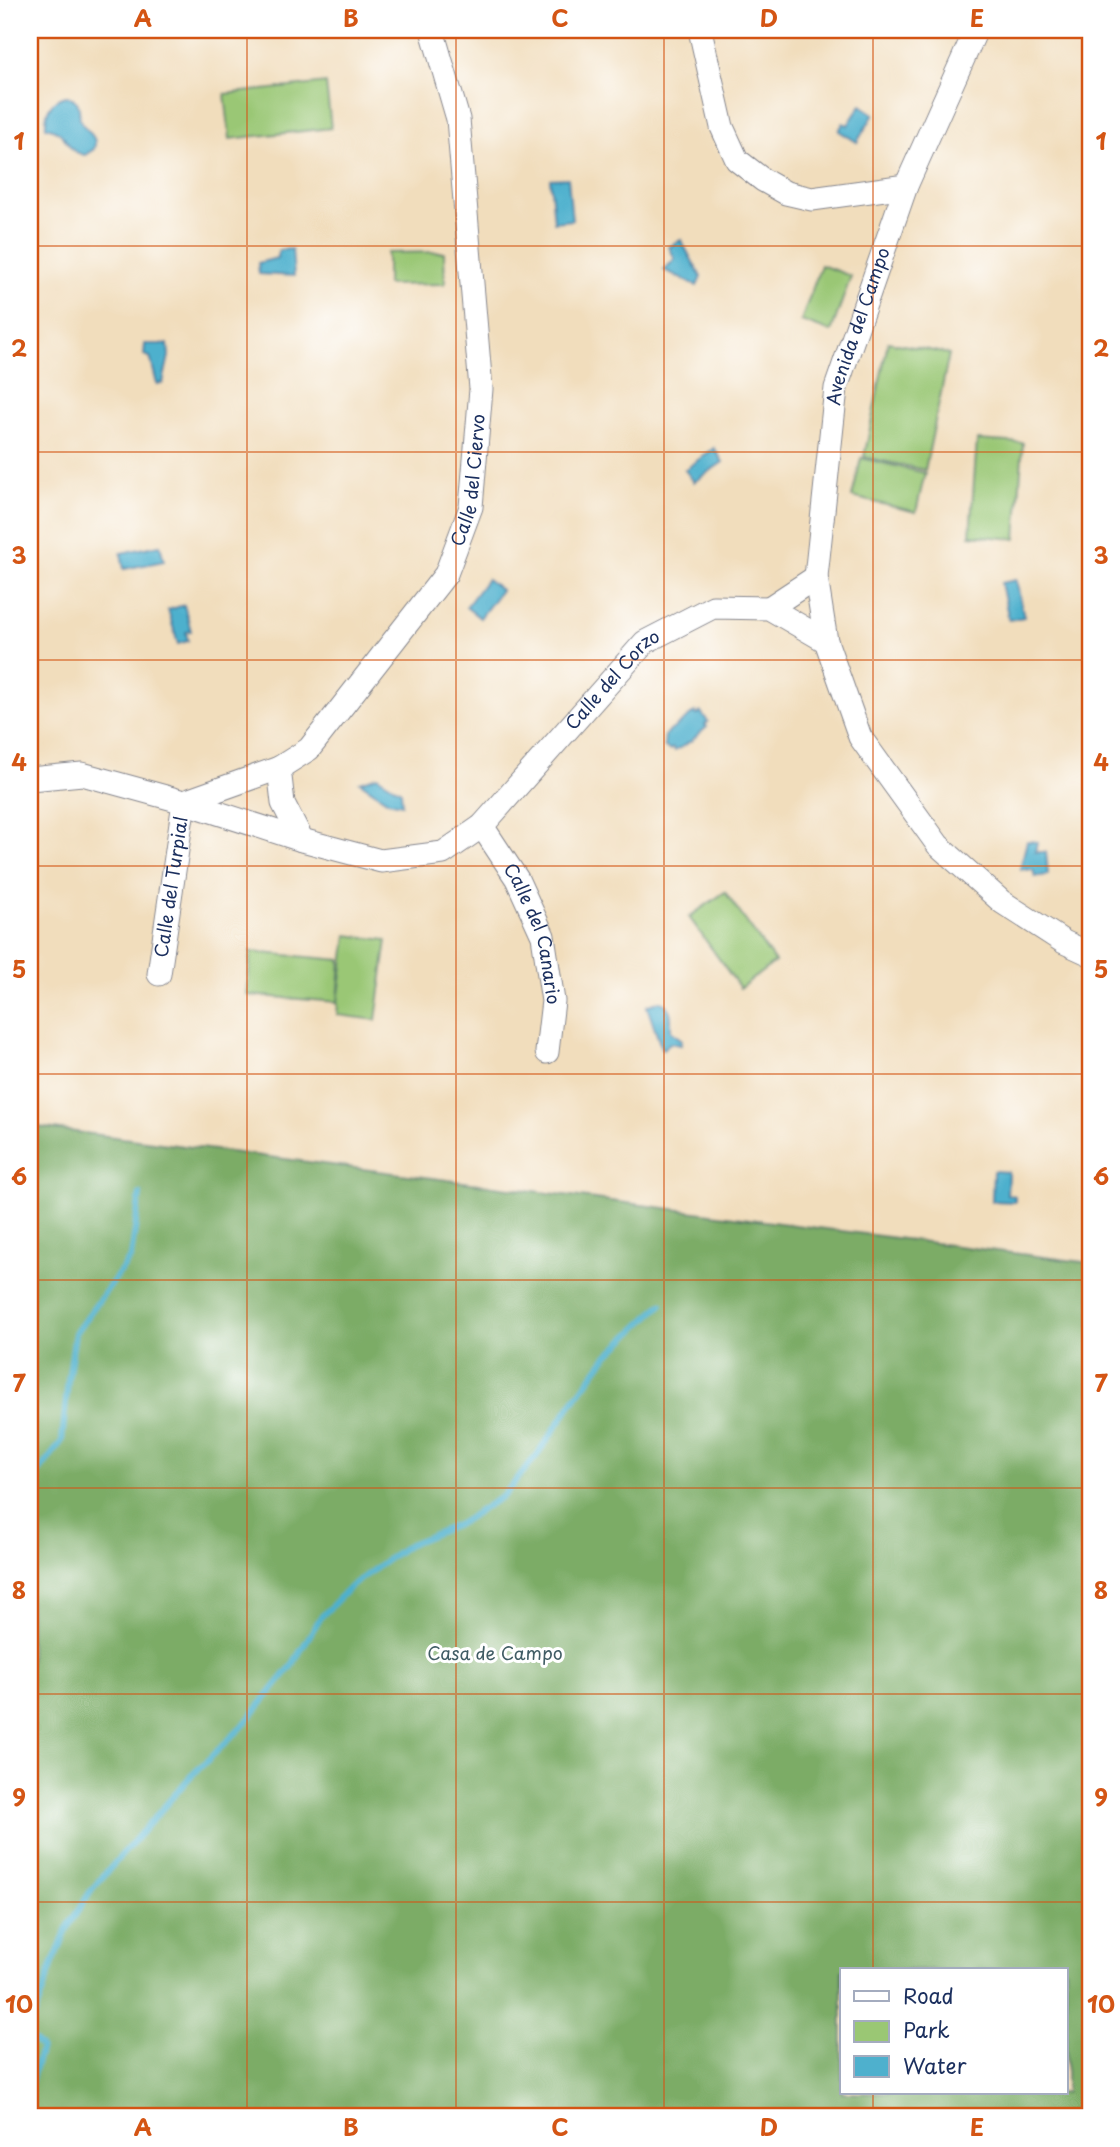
<svg xmlns="http://www.w3.org/2000/svg" width="1120" height="2147" font-family="'Playpen Sans',sans-serif">
<rect width="100%" height="100%" fill="#fff"/>
<filter id="ink" filterUnits="userSpaceOnUse"><feTurbulence type="fractalNoise" baseFrequency=".0143" numOctaves="2"/><feDisplacementMap in="SourceGraphic" scale="14" xChannelSelector="R" yChannelSelector="G"/><feConvolveMatrix kernelMatrix="1 2 1 2 8 2 1 2 1" color-interpolation-filters="sRGB"/></filter>
<filter id="wash" filterUnits="userSpaceOnUse"><feTurbulence type="fractalNoise" baseFrequency=".00686" numOctaves="4" result="noise"/><feDisplacementMap in="SourceGraphic" scale="28" xChannelSelector="R" yChannelSelector="G"/><feGaussianBlur stdDeviation="1.57" result="paint"/><feColorMatrix in="noise" values="0 0 0 0 0 0 0 0 0 0 0 0 0 0 0 0 0 1.4 0 .05"/><feComposite in="paint" operator="in"/></filter>
<g filter="url(#wash)">
<rect width="100%" height="100%" fill="#f1ddbc"/>
<path fill="#9ac774" stroke="#5a7b69" stroke-width="2" d="M326 83 331 128 230 139 225 94Z
M444 252 445 284 387 285V253Z
M821 265 851 276 831 332 801 321Z
M888 342 949 354 925 470 864 457Z
M977 440 1023 443 1016 539 970 535Z
M861 458 925 473 916 512 852 497Z
M725 892 775 962 740 988 689 917Z
M347 935 387 940 376 1020 337 1015 338 1002 247 995 251 952 341 960 338 1002Z"/>
<path fill="#7bac66" stroke="#4b6e62" stroke-width="2" fill-rule="evenodd" d="M30 1126 1090 1263V2117H30ZM842 1970H1066V2093H842Z"/>
<path fill="#4eb0cd" stroke="#347096" stroke-width="2" d="M67 96C72 98 74 98 77 102 80 107 79 114 80 119 84 132 99 134 94 149L85 155C66 151 70 140 58 132 54 129 50 128 46 127 45 112 51 98 67 96Z
M861 105 874 114 857 142 839 131 843 123 848 125Z
M568 178 572 220 554 222 550 179Z
M681 240 701 277 697 286 664 270 675 259 669 247Z
M292 249 294 276 259 274 258 263 277 258 279 250Z
M145 344H168L169 356 163 383 157 384 150 357 144 355Z
M714 448 723 462 694 482 685 470Z
M160 545 164 561 124 569 121 553Z
M487 579 501 590 480 618 466 607Z
M1016 580 1024 617 1009 620 1001 583Z
M184 605 191 631 186 632 188 641 178 644 168 610Z
M695 712 697 715 701 712 708 722 705 725 707 727 691 741 675 751 673 748 669 750 664 746 665 735Z
M377 776 401 791 402 804 388 801 360 782Z
M1027 841 1037 842 1035 852H1046L1048 875 1035 877 1033 870 1020 869Z
M660 1001C673 1006 671 1019 671 1031L682 1040 681 1045 670 1043 663 1049 661 1047 647 1006Z
M993 1171 1008 1172 1007 1195 1015 1196V1202L992 1201Z"/>
<g fill="none" stroke-linecap="round" stroke-linejoin="round">
<path stroke="#4eb0cd" stroke-width="6" d="M30 1484 62 1441 68 1380 75 1333 131 1257 140 1194
M30 2028 53 1963 70 1923 92 1889 190 1777 242 1727 291 1667 320 1618 350 1587 407 1545 459 1524 504 1495 538 1454 572 1403 606 1357 662 1304
M30 2032 32 2039 41 2048 30 2085"/>
</g>
</g>
<g filter="url(#ink)">
<g fill="none" stroke-linecap="round" stroke-linejoin="round">
<g stroke="#86868d" stroke-width="25">
<g id="minor">
<path d="M700 30 722 127 737 160 763 180 786 193 812 199 906 186"/>
<path d="M769 608 816 577"/>
<path id="s1" d="M826 641 816 577 836 388 906 186 976 30"/>
<path d="M279 768 283 803 302 840"/>
<path id="s2" d="M30 779 82 774 184 802 302 840 381 861 443 853 482 826 645 642 713 607 769 608 826 641 860 737 938 845 1002 902 1064 942 1090 954"/>
<path id="s3" d="M482 826 517 879 543 936 553 1001 547 1052"/>
<path id="s4" d="M159 974 184 802 279 768 309 749 446 574 471 507 481 389 458 119 432 30"/>
</g>
</g>
<use href="#minor" stroke="#fff" stroke-width="23"/>
</g>
</g>
<path fill="none" stroke="#d45514" stroke-width="2" stroke-opacity="0.55" d="M247 30V2117M456 30V2117M664 30V2117M873 30V1970M30 246H1090M30 452H1090M30 660H1090M30 866H1090M30 1074H1090M30 1280H1090M30 1488H1090M30 1694H1090M30 1902H1090M873 2093V2117"/>
<g text-anchor="middle" stroke-width="6" stroke-linejoin="round" paint-order="stroke">
<g font-size="18" fill="#1b2f5e" stroke="#fff">
<text dy="6" stroke="none"><textPath href="#s1" startOffset="320">Avenida del Campo</textPath></text>
<text dy="6" stroke="none"><textPath href="#s4" startOffset="630">Calle del Ciervo</textPath></text>
<text dy="6" stroke="none"><textPath href="#s2" startOffset="670">Calle del Corzo</textPath></text>
<text dy="6" stroke="none"><textPath href="#s4" startOffset="88">Calle del Turpial</textPath></text>
<text dy="6" stroke="none"><textPath href="#s3" startOffset="121">Calle del Canario</textPath></text>
</g>
<g font-size="18" fill="#415d65" stroke="#fff">
<text x="495" y="1660">Casa de Campo</text>
</g>
</g>
<rect width="1120" height="2147" fill="none" stroke="#fff" stroke-width="77"/>
<rect x="840" y="1968" width="228" height="126" fill="#ffffff" stroke="#a4acbf" stroke-width="2"/>
<rect x="854" y="1991" width="35" height="10" fill="#ffffff" stroke="#a4acbf" stroke-width="2"/>
<text x="903" y="2004" font-size="21" fill="#1b2f5e">Road</text>
<rect x="854" y="2021" width="35" height="21" fill="#9ac774" stroke="#a4acbf" stroke-width="2"/>
<text x="903" y="2038" font-size="21" fill="#1b2f5e">Park</text>
<rect x="854" y="2056" width="35" height="21" fill="#4eb0cd" stroke="#a4acbf" stroke-width="2"/>
<text x="903" y="2074" font-size="21" fill="#1b2f5e">Water</text>
<rect x="38" y="38" width="1044" height="2070" fill="none" stroke="#d45514" stroke-width="2.5"/>
<g font-size="23" text-anchor="middle" font-weight="bold" fill="#d45514">
<text x="143" y="27">A</text>
<text x="351" y="27">B</text>
<text x="560" y="27">C</text>
<text x="769" y="27">D</text>
<text x="977" y="27">E</text>
<text x="19" y="150">1</text>
<text x="1101" y="150">1</text>
<text x="19" y="357">2</text>
<text x="1101" y="357">2</text>
<text x="19" y="564">3</text>
<text x="1101" y="564">3</text>
<text x="19" y="771">4</text>
<text x="1101" y="771">4</text>
<text x="19" y="978">5</text>
<text x="1101" y="978">5</text>
<text x="19" y="1185">6</text>
<text x="1101" y="1185">6</text>
<text x="19" y="1392">7</text>
<text x="1101" y="1392">7</text>
<text x="19" y="1599">8</text>
<text x="1101" y="1599">8</text>
<text x="19" y="1806">9</text>
<text x="1101" y="1806">9</text>
<text x="19" y="2013">10</text>
<text x="1101" y="2013">10</text>
<text x="143" y="2136">A</text>
<text x="351" y="2136">B</text>
<text x="560" y="2136">C</text>
<text x="769" y="2136">D</text>
<text x="977" y="2136">E</text>
</g>
</svg>
